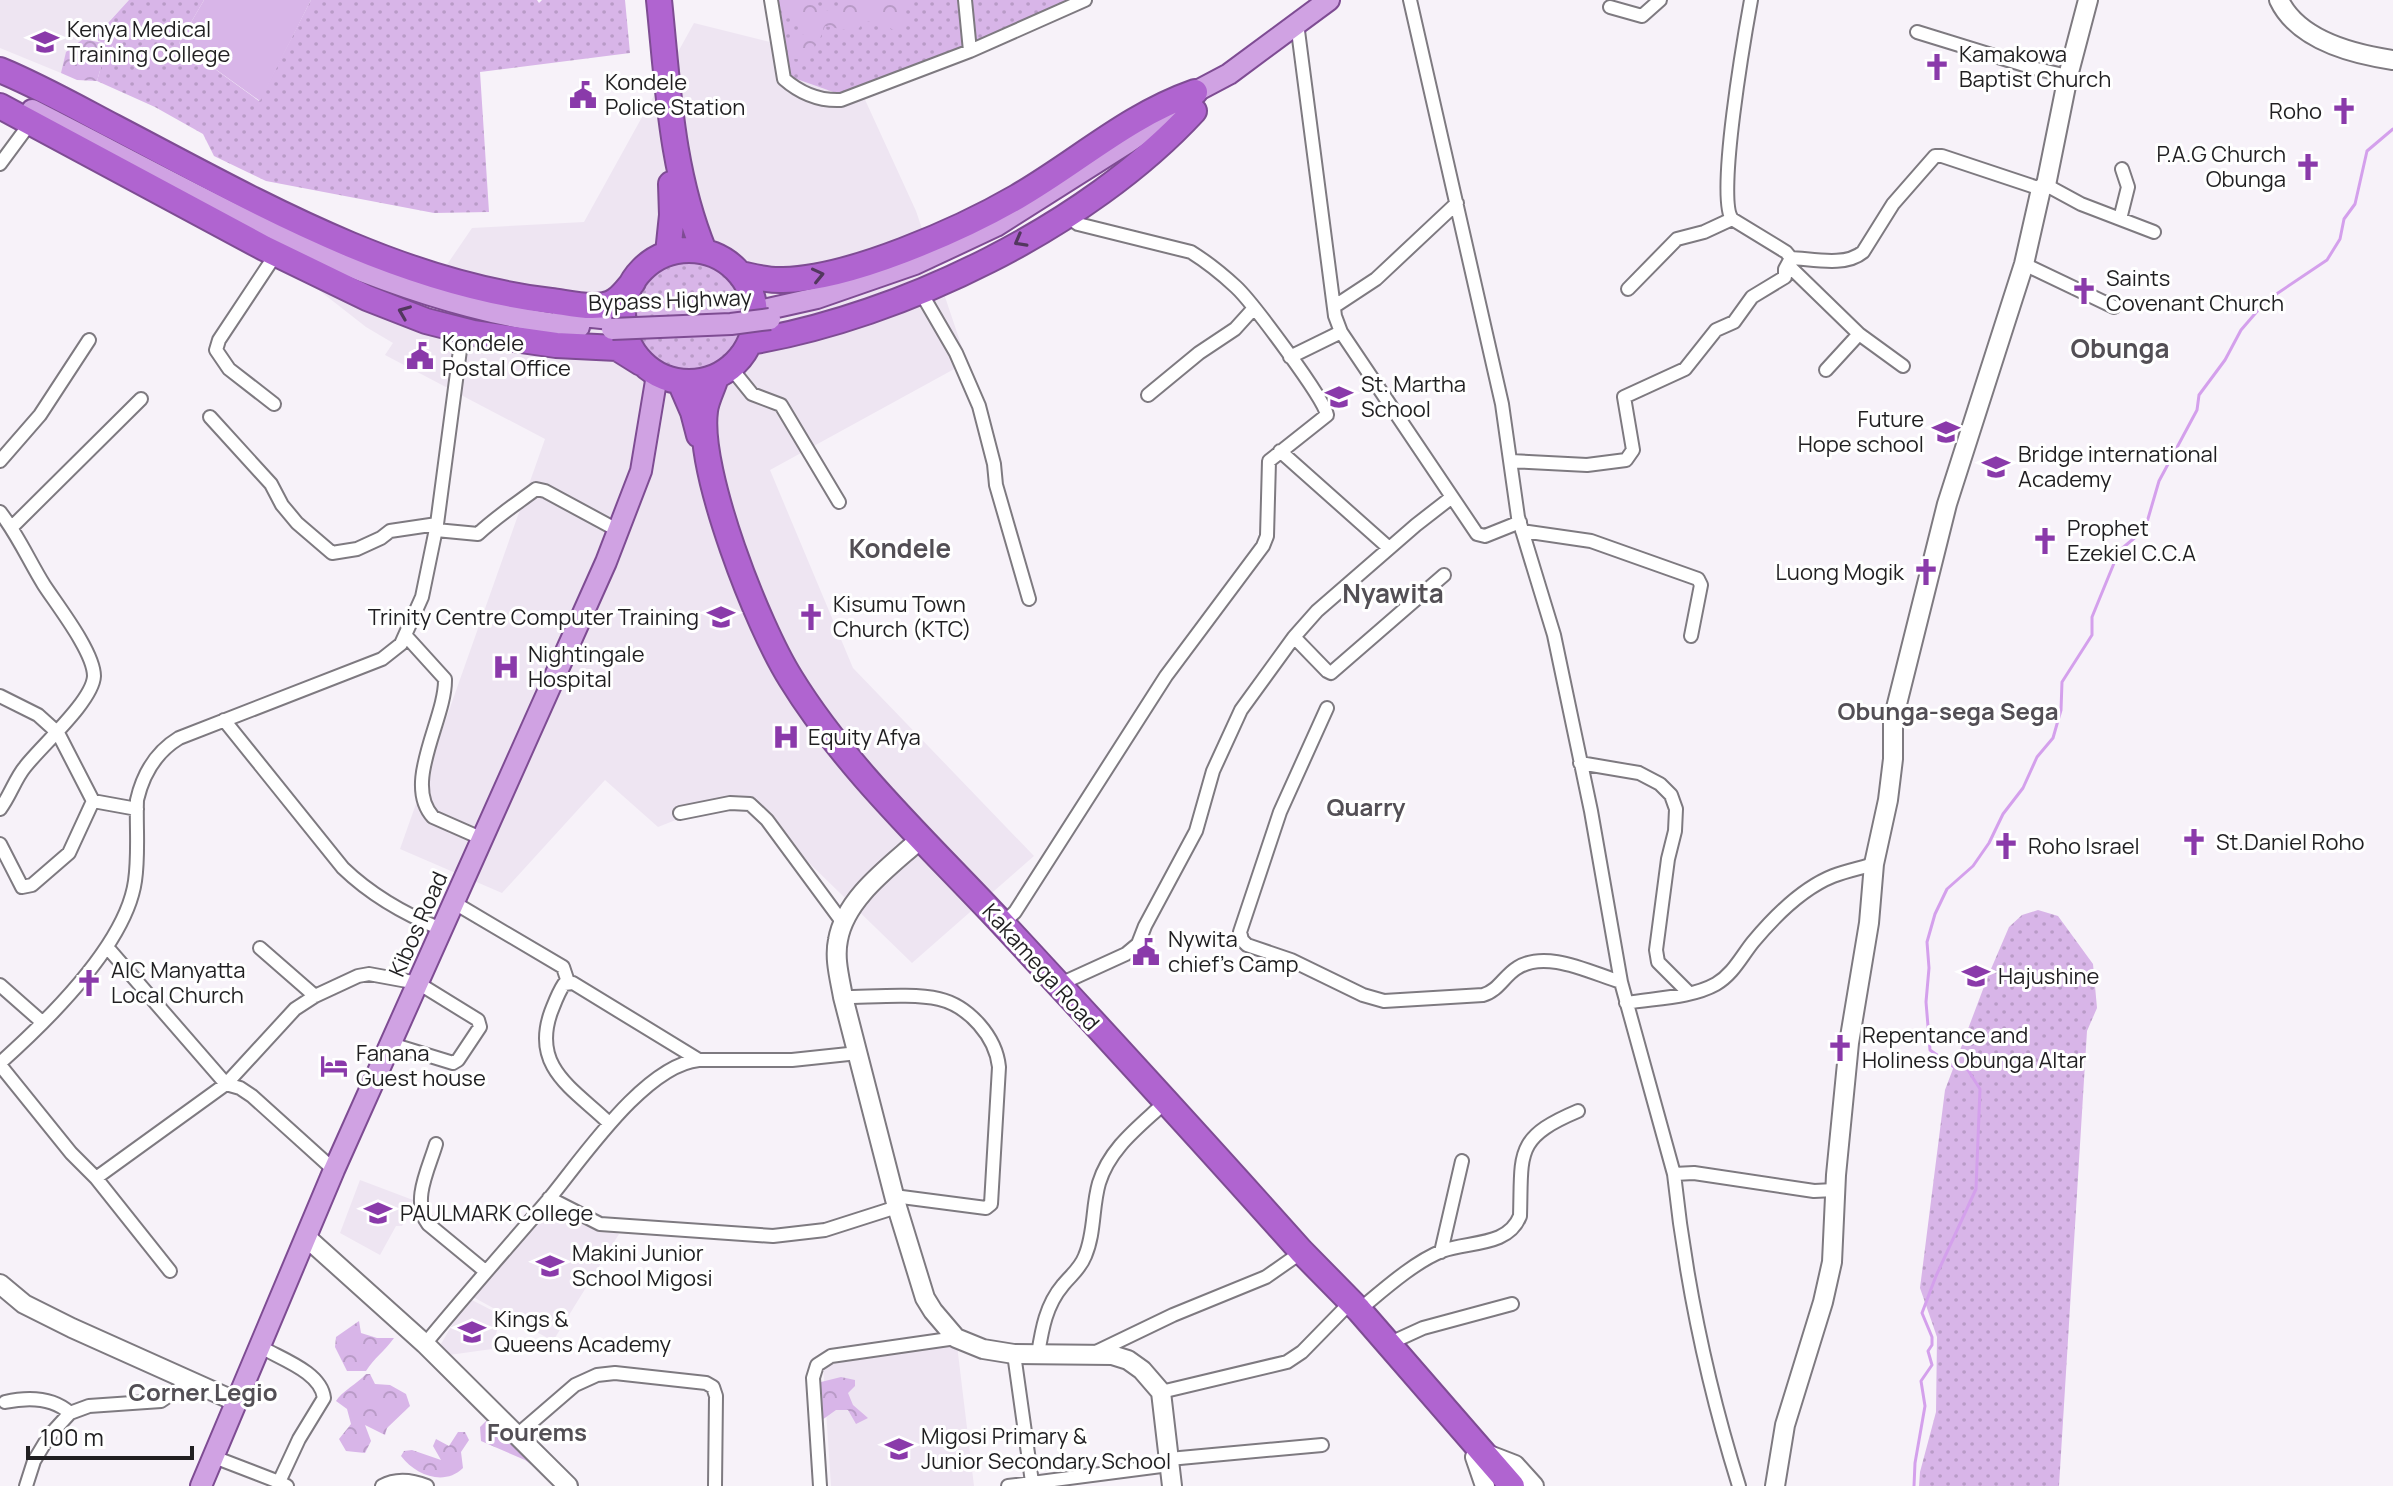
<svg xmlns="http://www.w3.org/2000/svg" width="2393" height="1486" font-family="Manrope,sans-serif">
<defs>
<pattern id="grass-dots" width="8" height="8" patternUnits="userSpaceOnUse" patternTransform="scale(2)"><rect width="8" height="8" fill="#d8b5e8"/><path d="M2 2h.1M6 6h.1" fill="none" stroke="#b99bc7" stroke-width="1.8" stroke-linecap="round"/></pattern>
<pattern id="forest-crowns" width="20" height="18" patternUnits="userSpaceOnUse" patternTransform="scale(2)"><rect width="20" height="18" fill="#d8b5e8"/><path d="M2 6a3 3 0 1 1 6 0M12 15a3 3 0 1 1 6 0" fill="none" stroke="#b99bc7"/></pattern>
</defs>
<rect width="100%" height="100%" fill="#f7f2f9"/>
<path fill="#eee5f2" d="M0 0H129L61 73 0 48Z
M694 23 786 46 845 56 916 211 967 362 770 470 853 668 1034 856 912 963 739 795 658 827 605 780 502 893 400 849 545 439 385 355 393 343 366 327 274 255 414 313 472 228 584 222Z
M360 1180 413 1200 402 1226H396L380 1255 340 1233Z
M551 1208 619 1234 553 1341 473 1297Z
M468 1298 501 1315 492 1349 449 1355 438 1349Z
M957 1345 974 1486H831L823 1365Z"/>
<path fill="url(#grass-dots)" d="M129 0H204L179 43 259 101 311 0H537L539 3 542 0H625L630 53 480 72 489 212 434 213 266 181 214 156 203 134 155 107 97 81 103 60 113 46 98 41 97 35Z
M778 0H1069L962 50 839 94 791 77Z
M627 315a62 62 0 1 1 124 0a62 62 0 1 1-124 0Z
M2038 910 2058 916 2093 964 2097 1008 2087 1031 2059 1486H1919L1920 1472 1936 1412 1937 1337 1920 1288 1945 1090 1988 976 2009 927 2022 915Z"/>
<path fill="url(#forest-crowns)" d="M783 0H811L826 11 852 0H904L906 13 901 28 893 30 878 19 863 23 856 32 825 26 819 41 805 60 787 58 789 41 804 34 801 18H785Z
M83 39 113 45 103 60 97 81 77 80 61 73 66 52Z
M359 1321 361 1333 377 1338H394C385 1351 374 1358 366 1371H347L335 1347 336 1337Z
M366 1374H370L375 1384 390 1385 406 1394 410 1406 387 1428 385 1435 365 1425 371 1441 365 1453 346 1451 339 1439 351 1424 347 1409 336 1401C341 1392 358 1383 366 1374Z
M841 1377 855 1380V1386L848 1393 853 1405 868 1418 856 1424 848 1410H836L822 1420 819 1401 821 1382Z
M489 1418 544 1468H536L525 1460 481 1441 480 1427Z
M458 1432H465L469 1440 461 1452 463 1468C445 1486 416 1476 401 1456L404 1451 412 1450 441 1460 433 1446 436 1439 449 1446Z"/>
<path fill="#d8b5e8" d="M204 0H311L260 101 179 43Z"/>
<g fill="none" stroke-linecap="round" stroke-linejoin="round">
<path stroke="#d4a0ec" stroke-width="3" d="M1914 1486 1915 1463 1925 1406 1921 1381 1932 1365 1928 1351 1932 1345V1337L1922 1313 1936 1276 1976 1189 1980 1089 1966 1067H1954L1930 1050 1926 1002 1929 968 1927 942 1935 914 1947 889 1973 866 1989 843 2003 814 2023 788 2037 757 2053 738 2061 710 2062 682 2092 635V617L2119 551 2145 529 2159 481 2197 410 2199 395 2225 360 2241 330 2266 301 2327 260 2340 239 2344 219 2355 204 2367 151 2393 129"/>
<g stroke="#7e7a80" stroke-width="16">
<path id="street" d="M771 0 784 79C800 93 820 101 841 100L970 51 1085 0
M965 0 970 51
M1410 0 1502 404 1518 517 1554 635 1591 811 1621 982 1674 1174
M1751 0C1745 33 1716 199 1732 219L1786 252 1791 258C1813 259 1845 267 1863 252L1893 204 1935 156H1942L2041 189
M1610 7 1642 16 1660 0
M1297 23 1335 316 1341 332 1477 534 1485 536 1520 522
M1917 32 2037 69 2068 76
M0 164 31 122
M2046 185 2081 204 2154 232
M2120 219 2128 187 2122 169
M2024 264 2114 307
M1788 265 1859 334 1826 370
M1628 289 1677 239 1704 232 1732 219
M920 291 956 353 979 406 994 464 996 485 1029 599
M1335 306 1376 279 1457 203
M1859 334 1903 366
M1290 357 1341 332
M731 368 752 394 781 405 839 502
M1148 395 1199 353 1235 329 1254 308
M274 404 229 369 216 350 219 340 276 254
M210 417 271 484 282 505 297 523 332 553 357 549 381 538 390 531 437 524
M1280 451 1389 548
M0 461 40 415 89 340
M1511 461 1587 465 1626 460 1633 450 1624 397 1685 369 1716 330 1734 322 1752 297 1785 277V269L1791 258
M0 512C18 535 29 561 44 585 57 605 94 652 94 676 93 701 40 747 25 767 15 779 10 796 0 809
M12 527 141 399
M436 530 478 534C496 517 516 504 536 489L545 491 619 531
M1522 531 1591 541 1698 579 1701 585 1691 636
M406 636 445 679C446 719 402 783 433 817L483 839
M1294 637 1327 671 1331 673 1444 575
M0 696 38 715 58 733 93 801 137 809
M1327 708 1280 812 1240 932 1242 940 1247 945 1291 960 1363 995 1384 1001 1483 995C1498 991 1504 976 1517 968 1546 949 1591 973 1621 982
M224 720 343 868C371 895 404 914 441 929
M1580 763 1639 773 1660 784 1671 795 1676 809 1675 831 1668 859 1656 950 1658 962 1688 992
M680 813 730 803 750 804 767 820 843 923
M0 844 22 887 32 885 69 853 93 801
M453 902 563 967 568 982
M1002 924 1015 912 1166 676 1263 546 1267 536 1269 461 1327 415C1324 398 1252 302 1236 287 1222 274 1207 262 1191 252L1078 224 1066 216
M107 947 226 1084 240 1088 252 1096 334 1170
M260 948 315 996
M0 985 42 1022
M1058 985 1126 954 1138 944 1145 926 1196 831 1213 771 1241 710 1294 637 1317 611 1416 525 1452 497
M843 997C870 997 914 993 939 999 969 1006 996 1037 999 1067L991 1204 986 1208 894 1196
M1626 1003C1655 998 1691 998 1716 984 1733 974 1741 957 1753 942 1773 918 1803 888 1833 876 1846 871 1861 868 1874 864
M0 1063C47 1021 126 945 135 881 139 854 136 826 137 800 143 774 156 752 179 738L382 659 401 644 422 597 437 524 460 350
M0 1065 71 1153 96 1178 226 1084 295 1009 315 996 358 976 369 974 418 983 478 1020 480 1027 458 1060 453 1063 391 1044
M609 1123C574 1089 531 1068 551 1012 555 1002 558 993 564 984L573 983 699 1060
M436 1144C429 1168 411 1201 428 1224L485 1271
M96 1178 170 1271
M549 1198 600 1224 773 1236 825 1230 897 1207
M1441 1252 1462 1161
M1359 1310C1382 1291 1414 1262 1442 1251 1468 1241 1508 1247 1520 1216 1522 1153 1514 1138 1578 1111
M425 1344C466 1294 508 1247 549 1199 582 1159 645 1065 699 1060H792L858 1053
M1388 1344 1423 1328 1512 1304
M261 1347C281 1359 321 1372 324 1398L299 1439 279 1482 287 1486
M1094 1353 1173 1315 1266 1277 1296 1256
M1014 1354 1032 1482
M1038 1354C1042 1329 1046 1305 1063 1285 1071 1275 1080 1269 1085 1256 1095 1233 1092 1207 1099 1183 1109 1150 1136 1129 1160 1107
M1161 1392 1287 1362 1302 1352 1345 1308
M5 1402C28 1397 52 1397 70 1413
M517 1435 575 1385 597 1375 615 1373 706 1383 713 1387 716 1396 715 1486
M214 1457 279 1482
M1169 1459 1322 1445
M26 1486 34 1461 49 1436 70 1413 89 1406 161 1401 192 1380
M382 1486C396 1478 412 1480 427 1486
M820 1486 813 1378 817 1365 831 1356 956 1338
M1008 1486 1169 1465
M1739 1486C1708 1387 1685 1277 1674 1174L1694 1173 1814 1191 1835 1190"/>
</g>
<g stroke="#7e7a80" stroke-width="22">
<path id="secondary" d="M2279 0C2298 40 2352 54 2393 60
M917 842C888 868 845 899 838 940 834 959 840 979 843 997L897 1207 925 1298 933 1311 956 1338 983 1349 1014 1354 1112 1355 1128 1360 1142 1370 1161 1392 1172 1486
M306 1237 425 1344 568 1486
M0 1284 24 1304 72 1328 237 1402
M1484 1453 1515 1465 1534 1486
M1475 1457 1485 1486
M1775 1486 1785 1425 1823 1302 1832 1262 1836 1175 1849 1043 1869 923 1874 864 1888 800 1893 759V720L1947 504 2024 264 2041 189 2046 185 2068 76 2088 0"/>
</g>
<g stroke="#7e4c93" stroke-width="24">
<path id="primary" d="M32 110C208 199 380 305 579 327
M768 309 817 298 915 264 996 226 1127 143 1185 103 1195 92 1229 74 1329 0
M563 314 611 319
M201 1486 334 1170 606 562 641 471 657 375"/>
</g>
<g stroke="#7e4c93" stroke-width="28">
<path id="highway" d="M659 0C668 86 671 171 704 251
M0 70C39 86 76 107 114 127 252 199 393 282 551 301 569 303 600 312 616 300 622 296 628 288 633 282
M0 106 264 248 367 298 426 321 473 333 556 345 617 348 641 363
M623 316a66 66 0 1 1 132 0a66 66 0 1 1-132 0Z
M668 253 672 215 671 184
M741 274C755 277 769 281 783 280 849 279 960 230 1017 197 1079 161 1127 116 1195 92
M750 342C903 316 1088 226 1194 111
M716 377C713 388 706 400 705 411 697 472 758 627 791 679 845 767 930 846 1000 921 1101 1030 1202 1140 1301 1251L1359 1310 1512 1486
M680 382 693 412 699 435"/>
</g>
<use href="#street" stroke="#fff" stroke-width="12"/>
<use href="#secondary" stroke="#fff" stroke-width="18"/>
<use href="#primary" stroke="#d0a2e3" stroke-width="20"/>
<use href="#highway" stroke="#b064d0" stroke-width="24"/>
<g stroke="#7e4c93" stroke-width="24" stroke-linecap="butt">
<path id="primary-bridge" d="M612 329 731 324 770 319"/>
</g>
<use href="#primary-bridge" stroke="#d0a2e3" stroke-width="20"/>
</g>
<defs><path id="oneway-chevron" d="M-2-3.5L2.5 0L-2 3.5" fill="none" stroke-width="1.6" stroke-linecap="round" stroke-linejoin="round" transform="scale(2)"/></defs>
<g stroke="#52375e">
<use href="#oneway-chevron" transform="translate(1020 241) rotate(151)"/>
<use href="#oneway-chevron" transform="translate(818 275) rotate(-13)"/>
<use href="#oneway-chevron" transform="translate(404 312) rotate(-158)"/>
</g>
<defs>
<g id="university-bare" transform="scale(2.16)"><path d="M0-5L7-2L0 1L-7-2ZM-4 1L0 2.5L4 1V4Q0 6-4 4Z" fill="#8a3aaa" stroke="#fff" stroke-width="2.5" paint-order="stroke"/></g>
<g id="church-bare" transform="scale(2.16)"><path d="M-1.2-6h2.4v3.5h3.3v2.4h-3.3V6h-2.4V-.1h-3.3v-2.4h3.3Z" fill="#8a3aaa" stroke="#fff" stroke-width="2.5" paint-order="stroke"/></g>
<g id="civic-bare" transform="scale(2.16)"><path d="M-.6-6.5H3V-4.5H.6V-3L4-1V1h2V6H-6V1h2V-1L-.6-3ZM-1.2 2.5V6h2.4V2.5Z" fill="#8a3aaa" stroke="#fff" stroke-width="2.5" paint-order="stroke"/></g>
<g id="school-bare" transform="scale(2.16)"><path d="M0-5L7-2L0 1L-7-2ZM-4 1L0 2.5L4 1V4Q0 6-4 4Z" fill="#8a3aaa" stroke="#fff" stroke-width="2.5" paint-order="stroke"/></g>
<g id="hospital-bare" transform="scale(2.16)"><path d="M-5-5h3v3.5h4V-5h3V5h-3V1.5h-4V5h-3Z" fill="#8a3aaa" stroke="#fff" stroke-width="2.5" paint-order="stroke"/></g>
<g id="hotel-bare" transform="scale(2.16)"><path d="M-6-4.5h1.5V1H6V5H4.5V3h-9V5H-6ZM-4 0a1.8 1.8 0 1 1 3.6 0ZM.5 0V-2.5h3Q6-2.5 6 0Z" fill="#8a3aaa" stroke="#fff" stroke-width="2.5" paint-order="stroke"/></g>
</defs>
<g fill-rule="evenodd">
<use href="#university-bare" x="45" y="42"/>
<use href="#church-bare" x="1937" y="67"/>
<use href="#civic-bare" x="583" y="95"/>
<use href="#church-bare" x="2344" y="111"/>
<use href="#church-bare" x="2308" y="167"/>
<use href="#church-bare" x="2084" y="291"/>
<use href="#civic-bare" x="420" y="356"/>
<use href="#school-bare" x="1339" y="397"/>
<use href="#school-bare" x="1946" y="432"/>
<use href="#school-bare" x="1996" y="467"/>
<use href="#church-bare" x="2045" y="541"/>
<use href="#church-bare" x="1926" y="572"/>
<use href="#school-bare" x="721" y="617"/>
<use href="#church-bare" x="811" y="617"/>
<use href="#hospital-bare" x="506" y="667"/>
<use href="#hospital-bare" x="786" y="737"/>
<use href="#church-bare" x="2194" y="842"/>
<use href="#church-bare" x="2006" y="846"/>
<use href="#civic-bare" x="1146" y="952"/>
<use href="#school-bare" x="1976" y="976"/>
<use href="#church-bare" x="89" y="983"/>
<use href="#church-bare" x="1840" y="1048"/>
<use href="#hotel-bare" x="334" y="1066"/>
<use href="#university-bare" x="378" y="1213"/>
<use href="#school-bare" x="550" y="1266"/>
<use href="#school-bare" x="472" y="1332"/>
<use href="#school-bare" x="899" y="1449"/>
</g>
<g text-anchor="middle" stroke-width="6" stroke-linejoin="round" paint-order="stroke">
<g font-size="22" fill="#201f21" stroke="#fff" text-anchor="start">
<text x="67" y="37">Kenya Medical<tspan x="67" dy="25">Training College</tspan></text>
<text x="1959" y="62">Kamakowa<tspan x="1959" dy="25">Baptist Church</tspan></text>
<text x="605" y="90">Kondele<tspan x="605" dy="25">Police Station</tspan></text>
<text x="2322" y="119" text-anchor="end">Roho</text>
<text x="2286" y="162" text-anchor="end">P.A.G Church<tspan x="2286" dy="25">Obunga</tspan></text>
<text x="2106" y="286">Saints<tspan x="2106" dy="25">Covenant Church</tspan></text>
<text x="442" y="351">Kondele<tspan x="442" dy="25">Postal Office</tspan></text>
<text x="1361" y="392">St. Martha<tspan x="1361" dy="25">School</tspan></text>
<text x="1924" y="427" text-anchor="end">Future<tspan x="1924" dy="25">Hope school</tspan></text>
<text x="2018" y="462">Bridge international<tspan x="2018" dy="25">Academy</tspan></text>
<text x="2067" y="536">Prophet<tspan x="2067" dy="25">Ezekiel C.C.A</tspan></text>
<text x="1904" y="580" text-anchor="end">Luong Mogik</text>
<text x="833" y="612">Kisumu Town<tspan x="833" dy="25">Church (KTC)</tspan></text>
<text x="699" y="625" text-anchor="end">Trinity Centre Computer Training</text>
<text x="528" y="662">Nightingale<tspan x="528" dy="25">Hospital</tspan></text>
<text x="808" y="745">Equity Afya</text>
<text x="2216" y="850">St.Daniel Roho</text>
<text x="2028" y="854">Roho Israel</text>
<text x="1168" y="947">Nywita<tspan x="1168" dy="25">chief's Camp</tspan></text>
<text x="111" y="978">AIC Manyatta<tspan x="111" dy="25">Local Church</tspan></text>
<text x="1998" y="984">Hajushine</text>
<text x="1862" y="1043">Repentance and<tspan x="1862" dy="25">Holiness Obunga Altar</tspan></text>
<text x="356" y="1061">Fanana<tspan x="356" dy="25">Guest house</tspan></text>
<text x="400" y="1221">PAULMARK College</text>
<text x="572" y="1261">Makini Junior<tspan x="572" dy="25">School Migosi</tspan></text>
<text x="494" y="1327">Kings &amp;<tspan x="494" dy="25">Queens Academy</tspan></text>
<text x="921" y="1444">Migosi Primary &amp;<tspan x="921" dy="25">Junior Secondary School</tspan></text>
</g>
<g font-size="22" fill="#201f21" stroke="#fff">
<text transform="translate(670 300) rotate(-2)" y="8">Bypass Highway</text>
<text transform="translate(418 924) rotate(-66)" y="8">Kibos Road</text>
<text transform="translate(1041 967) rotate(48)" y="8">Kakamega Road</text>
</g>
<g font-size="24" font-weight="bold" fill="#534f55" stroke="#fff">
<text x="1948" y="720">Obunga-sega Sega</text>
<text x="1366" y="816">Quarry</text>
<text x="203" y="1401">Corner Legio</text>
<text x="537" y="1441">Fourems</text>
</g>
<g font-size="26" font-weight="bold" fill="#534f55" stroke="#fff">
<text x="2120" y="358">Obunga</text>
<text x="900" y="558">Kondele</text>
<text x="1393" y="603">Nyawita</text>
</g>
</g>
<path d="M28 1446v12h164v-12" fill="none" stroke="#201f21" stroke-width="4"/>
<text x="40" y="1446" font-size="24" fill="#201f21" stroke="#ffffff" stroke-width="6" paint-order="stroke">100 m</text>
</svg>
